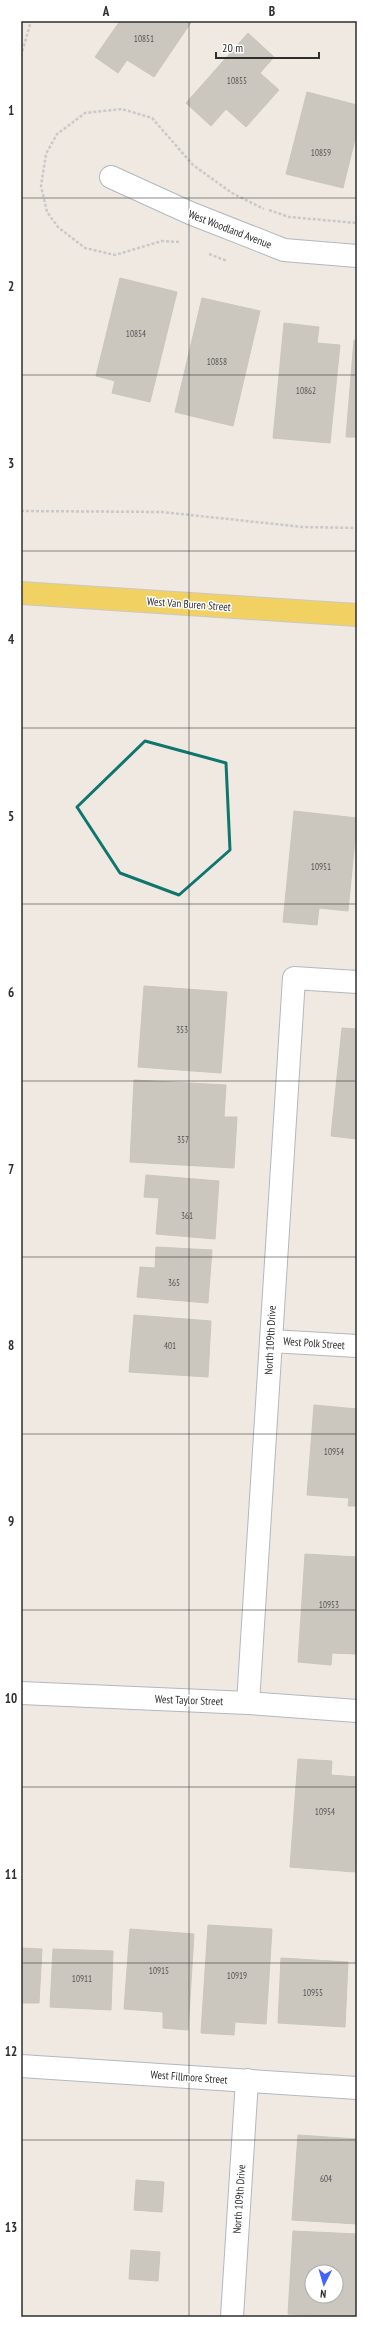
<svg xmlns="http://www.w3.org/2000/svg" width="378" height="2338" font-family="'PT Sans Narrow',sans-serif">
<rect width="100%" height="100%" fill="#efe9e1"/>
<path fill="#cbc7bf" stroke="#cbc5ba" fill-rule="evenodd" d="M120 21H192L154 77 127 60 118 73 95 57Z
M248 33 274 57 260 73 279 90 246 127 226 109 211 126 186 103Z
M307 92 357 105V131L343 188 286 174Z
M120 278 177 292 150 402 112 393 115 381 96 376Z
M202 298 260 311 233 426 175 412Z
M284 323 319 327 317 343 340 345 330 443 273 438Z
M354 340H357V437H346Z
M294 811 357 818 348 911 319 908 317 925 283 922Z
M144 986 227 992 221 1073 138 1067Z
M342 1028 357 1029V1139L331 1136Z
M134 1080 226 1085 224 1117H237L234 1168 130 1162Z
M146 1175 219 1181 215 1239 156 1234 159 1198 144 1197Z
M156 1247 212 1250 208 1303 137 1297 140 1267 155 1268Z
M134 1315 211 1321 208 1377 129 1372Z
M314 1405 357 1409V1506H348L349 1498 307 1495Z
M305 1554 357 1557V1654L332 1653 331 1665 298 1662Z
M298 1759 332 1761 331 1775 357 1777 355 1872 290 1867Z
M208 1925 272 1929 266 2024 235 2022 234 2035 201 2033Z
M130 1929 194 1934 188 2030 163 2028V2012L124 2009Z
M21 1948 42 1949 39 2003H21Z
M53 1949 113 1951 111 2010 50 2007Z
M281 1958 348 1962 345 2027 278 2023Z
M298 2135 357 2139V2224L292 2220Z
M136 2180 164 2182 162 2212 134 2210Z
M293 2231 357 2234V2317L288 2314ZM312 2272H336V2296H312Z
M131 2250 160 2252 158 2281 129 2279Z"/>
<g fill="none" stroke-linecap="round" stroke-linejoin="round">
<g stroke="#b4b7c1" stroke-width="24">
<path id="minor" d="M111 177 190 213 284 250 357 256
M271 1341 357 1346
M21 1693 248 1703 357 1711
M248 1703 294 978 357 982
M21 2066 357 2088
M232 2317 247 2080"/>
</g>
<g stroke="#c9c9c9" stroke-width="24">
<path id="primary" d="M21 593 357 615"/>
</g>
<path stroke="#c9c9c9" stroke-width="2.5" stroke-dasharray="3 2" stroke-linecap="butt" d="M21 56 31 21
M269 210 289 217 357 223
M179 242 162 241 115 255 85 248 58 227 47 212 41 186 46 154 57 134 85 113 122 109 152 118 193 165 232 193 264 209
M209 254 227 261
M21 511 162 512 303 527 357 528"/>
<use href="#minor" stroke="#fff" stroke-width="22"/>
<use href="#primary" stroke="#f2d163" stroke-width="22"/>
</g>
<path fill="none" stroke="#0f766e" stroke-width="3" stroke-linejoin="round" d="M145 741 226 763 230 850 179 895 120 873 77 807Z"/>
<path fill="none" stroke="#2e2e2e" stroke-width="1" stroke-opacity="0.55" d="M189 21V2317M21 198H357M21 375H357M21 551H357M21 728H357M21 904H357M21 1081H357M21 1257H357M21 1434H357M21 1610H357M21 1787H357M21 1963H357M21 2140H357"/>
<g text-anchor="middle" stroke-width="3" stroke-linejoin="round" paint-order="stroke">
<g font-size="9" fill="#555452">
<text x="144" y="42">10851</text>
<text x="237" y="84">10855</text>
<text x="321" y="156">10859</text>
<text x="136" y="337">10854</text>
<text x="217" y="365">10858</text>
<text x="306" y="394">10862</text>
<text x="321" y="870">10951</text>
<text x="182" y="1033">353</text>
<text x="183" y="1143">357</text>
<text x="187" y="1219">361</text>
<text x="174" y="1286">365</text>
<text x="170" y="1349">401</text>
<text x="334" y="1455">10954</text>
<text x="329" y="1608">10953</text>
<text x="325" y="1815">10954</text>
<text x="159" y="1974">10915</text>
<text x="237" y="1979">10919</text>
<text x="82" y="1982">10911</text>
<text x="313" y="1996">10955</text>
<text x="326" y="2182">604</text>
</g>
<g font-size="11" fill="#2e2e2e" stroke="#fff">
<text transform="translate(230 229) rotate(21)" y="4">West Woodland Avenue</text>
<text transform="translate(189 604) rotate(4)" y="4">West Van Buren Street</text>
<text transform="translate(270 1340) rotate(-87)" y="4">North 109th Drive</text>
<text transform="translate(314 1343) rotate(4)" y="4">West Polk Street</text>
<text transform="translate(189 1700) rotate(2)" y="4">West Taylor Street</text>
<text transform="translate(189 2077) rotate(4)" y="4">West Fillmore Street</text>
<text transform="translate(239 2199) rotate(-86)" y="4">North 109th Drive</text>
</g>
</g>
<rect width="378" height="2338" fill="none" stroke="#ffffff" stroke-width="44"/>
<g transform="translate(324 2284) rotate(185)"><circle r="19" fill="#ffffff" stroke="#ababab"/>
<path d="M0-3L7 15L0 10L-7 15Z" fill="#4264fb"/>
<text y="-6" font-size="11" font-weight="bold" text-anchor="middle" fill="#2e2e2e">N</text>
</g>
<path d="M216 52v6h103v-6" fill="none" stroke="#2e2e2e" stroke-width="2"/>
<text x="222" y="52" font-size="12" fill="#2e2e2e" stroke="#ffffff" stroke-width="3" paint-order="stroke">20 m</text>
<rect x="22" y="22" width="334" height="2294" fill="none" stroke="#2e2e2e" stroke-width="1.5"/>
<g font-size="13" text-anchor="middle" font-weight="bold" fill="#2e2e2e">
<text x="106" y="16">A</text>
<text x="272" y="16">B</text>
<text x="11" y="115">1</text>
<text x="11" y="291">2</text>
<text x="11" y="468">3</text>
<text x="11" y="644">4</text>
<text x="11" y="821">5</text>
<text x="11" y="997">6</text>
<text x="11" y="1174">7</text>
<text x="11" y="1350">8</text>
<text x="11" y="1526">9</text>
<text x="11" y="1703">10</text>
<text x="11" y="1879">11</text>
<text x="11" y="2056">12</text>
<text x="11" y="2232">13</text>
</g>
</svg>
